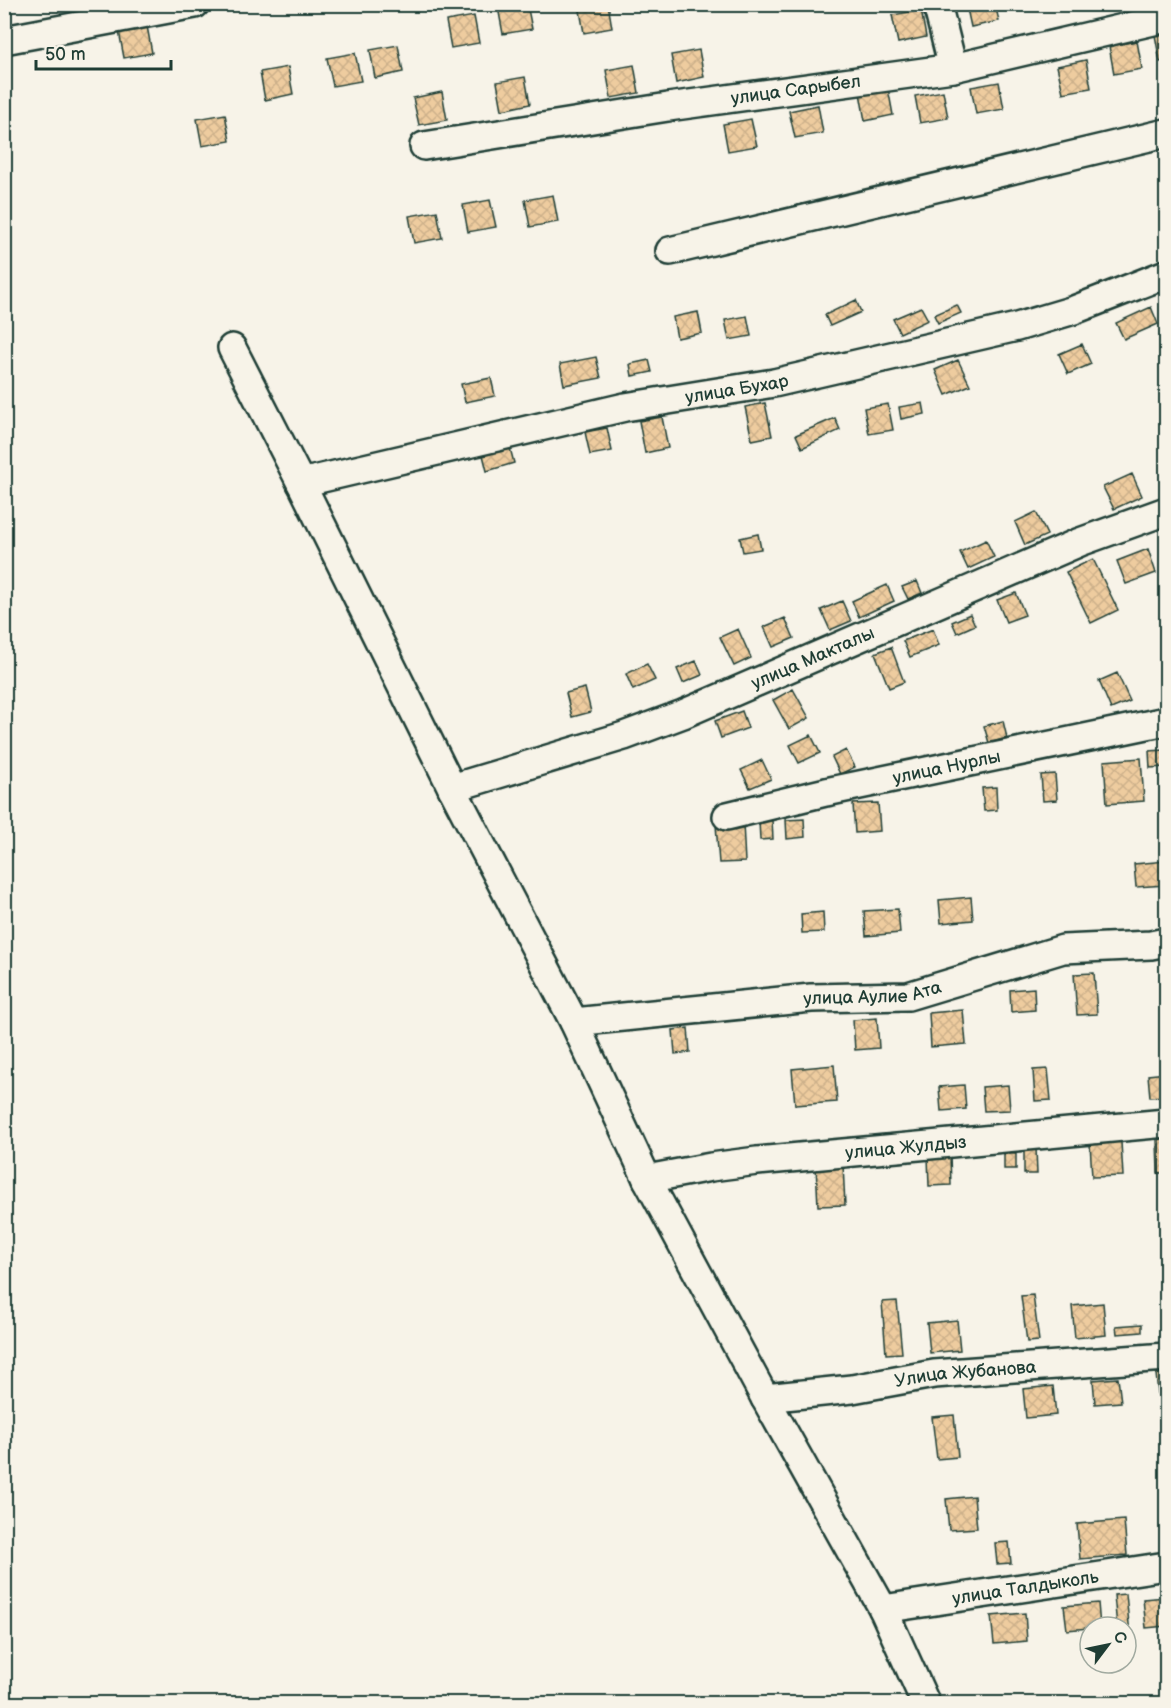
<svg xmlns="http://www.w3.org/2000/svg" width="1171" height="1708" font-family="'Balsamiq Sans',sans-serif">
<defs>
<pattern id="building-cross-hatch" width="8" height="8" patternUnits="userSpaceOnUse" patternTransform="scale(1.5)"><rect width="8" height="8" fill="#eecc9f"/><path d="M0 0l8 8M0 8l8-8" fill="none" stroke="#ccb08a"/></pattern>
</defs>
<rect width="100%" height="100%" fill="#f7f3e8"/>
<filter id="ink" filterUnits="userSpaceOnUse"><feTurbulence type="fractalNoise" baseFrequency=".0167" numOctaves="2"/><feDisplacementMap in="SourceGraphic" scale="12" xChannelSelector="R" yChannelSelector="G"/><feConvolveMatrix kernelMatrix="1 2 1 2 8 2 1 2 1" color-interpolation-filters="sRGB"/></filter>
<g filter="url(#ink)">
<path fill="url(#building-cross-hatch)" stroke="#1f3d34" stroke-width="1.5" d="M509 4H527L532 29 503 34 498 7Z
M584 4H608L612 28 584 33 579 5Z
M966 4H995L999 21 971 27Z
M921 10 926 37 898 43 892 15Z
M474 16 479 43 451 48 446 21Z
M147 26 152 53 124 58 119 31Z
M1166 32V61L1160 62 1155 35Z
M1137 41 1142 69 1114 74 1109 46Z
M398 45 403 72 375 78 370 50Z
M699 50 704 77 676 83 671 55Z
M355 53 361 81 333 86 327 58Z
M1086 60 1091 88 1063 93 1057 66Z
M634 65 639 93 611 98 606 70Z
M288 67 293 94 265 100 260 72Z
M525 77 530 104 502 110 497 82Z
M999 82 1004 109 976 114 971 87Z
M888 88 893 115 865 121 860 93Z
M943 91 948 118 920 123 915 96Z
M442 92 447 120 419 125 413 98Z
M818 105 823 133 795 138 789 111Z
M225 114 230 141 202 146 197 119Z
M751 119 757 146 728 151 723 124Z
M553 195 558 222 530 227 525 200Z
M490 200 496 227 468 232 463 205Z
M437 211 442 238 414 243 409 216Z
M856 300 861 312 830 326 825 315Z
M957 305 961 313 938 323 934 315Z
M921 307 928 320 900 333 893 319Z
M1151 307 1158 324 1124 339 1116 323Z
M698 312 702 333 677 338 673 317Z
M747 316 751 336 729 340 725 320Z
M1082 344 1091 364 1068 374 1059 354Z
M596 357 601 378 564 385 560 364Z
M649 360 652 372 632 376 630 364Z
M958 360 970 385 946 395 935 370Z
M491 378 495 396 465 402 461 384Z
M765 403 772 436 752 440 745 407Z
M923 403 925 414 901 419 899 407Z
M888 404 893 430 869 434 864 408Z
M662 417 668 448 645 453 639 421Z
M835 418 840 430 802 448 796 435Z
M607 428 612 451 590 455 585 432Z
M510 448 514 463 487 471 483 455Z
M1132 474 1142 496 1114 509 1103 487Z
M1036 512 1047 535 1025 545 1015 522Z
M758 534 761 549 743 552 740 538Z
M986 540 994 557 968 569 960 552Z
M1148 549 1156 573 1126 584 1117 561Z
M1093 559 1118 610 1091 623 1066 572Z
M917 581 922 593 908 599 902 587Z
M887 585 894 601 859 617 852 601Z
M1016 593 1025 615 1006 622 997 600Z
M842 601 851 621 830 630 821 610Z
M970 614 975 625 957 633 952 622Z
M785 618 794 638 773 647 764 627Z
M738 629 751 658 734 666 720 637Z
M933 629 939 645 910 657 903 641Z
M891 647 904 682 889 688 875 653Z
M696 661 702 675 683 683 677 669Z
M647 664 655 680 633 690 626 674Z
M1117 673 1130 701 1111 709 1099 681Z
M585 688 591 712 572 717 566 693Z
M793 689 809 718 789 729 773 700Z
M742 711 748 728 721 738 715 721Z
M1003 721 1007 738 989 743 984 726Z
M811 735 820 753 799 763 790 745Z
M846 750 855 767 840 774 832 757Z
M1164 750 1165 767 1150 768 1149 751Z
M1141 758 1144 801 1107 804 1104 761Z
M762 760 771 779 750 788 741 770Z
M1055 774 1057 800 1043 801 1041 775Z
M996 787 997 810 984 811 982 788Z
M878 803 880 831 855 833 853 804Z
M804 819 805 837 787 839 786 820Z
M772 820 773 839 760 840 759 821Z
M743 823 745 862 719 863 716 825Z
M1166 861V885L1136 887 1134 864Z
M971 897 973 920 941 923 939 900Z
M898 909 900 933 866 936 864 911Z
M823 912 824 932 802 933 801 914Z
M1094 973 1097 1014 1077 1015 1074 974Z
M1034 988 1035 1010 1011 1012 1010 990Z
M963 1010 966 1044 931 1047 929 1013Z
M877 1018 879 1048 855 1050 853 1020Z
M688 1028 690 1052 675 1054 673 1030Z
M834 1065 837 1102 795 1105 792 1069Z
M1048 1069 1051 1100 1035 1101 1033 1070Z
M1166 1073V1096L1150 1097 1148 1075Z
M964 1085 966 1109 941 1111 939 1087Z
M1008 1085 1010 1110 984 1111 982 1087Z
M1157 1139H1166V1173H1158Z
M1121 1142 1123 1176 1092 1177 1090 1143Z
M1036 1148 1037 1174H1024V1149Z
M1004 1154H1016V1169H1004Z
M950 1155 951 1185 929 1186 928 1156Z
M843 1165 845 1205 818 1206 816 1166Z
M1033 1295 1039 1341 1027 1342 1021 1296Z
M897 1301 902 1353 886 1354 882 1302Z
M1103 1303 1106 1335 1075 1338 1072 1306Z
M957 1320 960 1350 930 1353 927 1323Z
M1142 1324V1332L1117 1334 1116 1326Z
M1166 1373V1413H1160L1156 1374Z
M1118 1378 1121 1402 1095 1404 1093 1380Z
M1053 1386 1056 1415 1026 1418 1023 1389Z
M954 1415 958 1457 937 1459 932 1417Z
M974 1496 977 1528 949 1530 946 1499Z
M1124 1520 1127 1555 1080 1559 1077 1524Z
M1009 1542 1011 1563 997 1564 995 1543Z
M1126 1594 1130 1634H1126V1627H1117L1114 1595Z
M1166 1597V1626L1146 1628 1143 1599Z
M1098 1603 1100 1627 1067 1630 1064 1606Z
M1025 1613 1027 1641 994 1644 991 1616Z"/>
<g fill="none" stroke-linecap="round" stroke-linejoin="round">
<g stroke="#1f3d34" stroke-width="32">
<g id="minor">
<path d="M937 4 953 68"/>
<path d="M4 40 195 4"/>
<path id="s1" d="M424 146 668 107 953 68 1166 18"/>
<path d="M670 251 1166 133"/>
<path d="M232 348 301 483 452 788 574 1022 647 1179 765 1398 883 1609 926 1704"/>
<path id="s2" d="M301 483 625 407 774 383 1017 327 1074 310 1166 274"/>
<path id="s3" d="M452 788 624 736 683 714 1080 542 1166 511"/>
<path id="s4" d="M727 816 826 792 1166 721"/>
<path id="s5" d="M574 1022 811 998 908 996 1063 949 1151 945 1166 942"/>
<path id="s6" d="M647 1179 711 1167 757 1161 1166 1123"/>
<path id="s7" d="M765 1398 852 1389 934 1374 1166 1357"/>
<path id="s8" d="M883 1609 1166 1566"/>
</g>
</g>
<use href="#minor" stroke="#f7f3e8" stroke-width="27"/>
</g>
</g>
<g text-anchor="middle" stroke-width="5" stroke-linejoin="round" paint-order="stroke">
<g font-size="18" fill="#1f3d34" stroke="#f7f3e8">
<text dy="6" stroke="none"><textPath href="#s1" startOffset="376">улица Сарыбел</textPath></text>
<text dy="6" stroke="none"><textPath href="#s2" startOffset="446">улица Бухар</textPath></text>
<text dy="6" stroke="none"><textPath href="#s3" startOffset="384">улица Макталы</textPath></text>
<text dy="6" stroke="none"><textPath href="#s4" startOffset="225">улица Нурлы</textPath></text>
<text dy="6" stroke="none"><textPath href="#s5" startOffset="300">улица Аулие Ата</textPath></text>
<text dy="6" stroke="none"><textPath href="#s6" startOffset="261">улица Жулдыз</textPath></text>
<text dy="6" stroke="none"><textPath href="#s7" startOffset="202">Улица Жубанова</textPath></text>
<text dy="6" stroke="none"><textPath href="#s8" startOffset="144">улица Талдыколь</textPath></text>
</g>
</g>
<rect width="1171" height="1708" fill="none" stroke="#f7f3e8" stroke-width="24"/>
<rect x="12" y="12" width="1147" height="1684" fill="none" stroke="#1f3d34" stroke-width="2" filter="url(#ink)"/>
<g transform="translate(1108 1645) rotate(58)"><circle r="28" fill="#f7f3e8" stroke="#a1aaa0" stroke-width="1.5"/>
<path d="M0-4.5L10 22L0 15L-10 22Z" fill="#1f3d34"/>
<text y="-9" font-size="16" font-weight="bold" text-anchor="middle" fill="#1f3d34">С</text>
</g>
<path d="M36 60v9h135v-9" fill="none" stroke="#1f3d34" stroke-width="3"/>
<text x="45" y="60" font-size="18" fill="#1f3d34" stroke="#f7f3e8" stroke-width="4.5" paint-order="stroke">50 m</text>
</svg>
